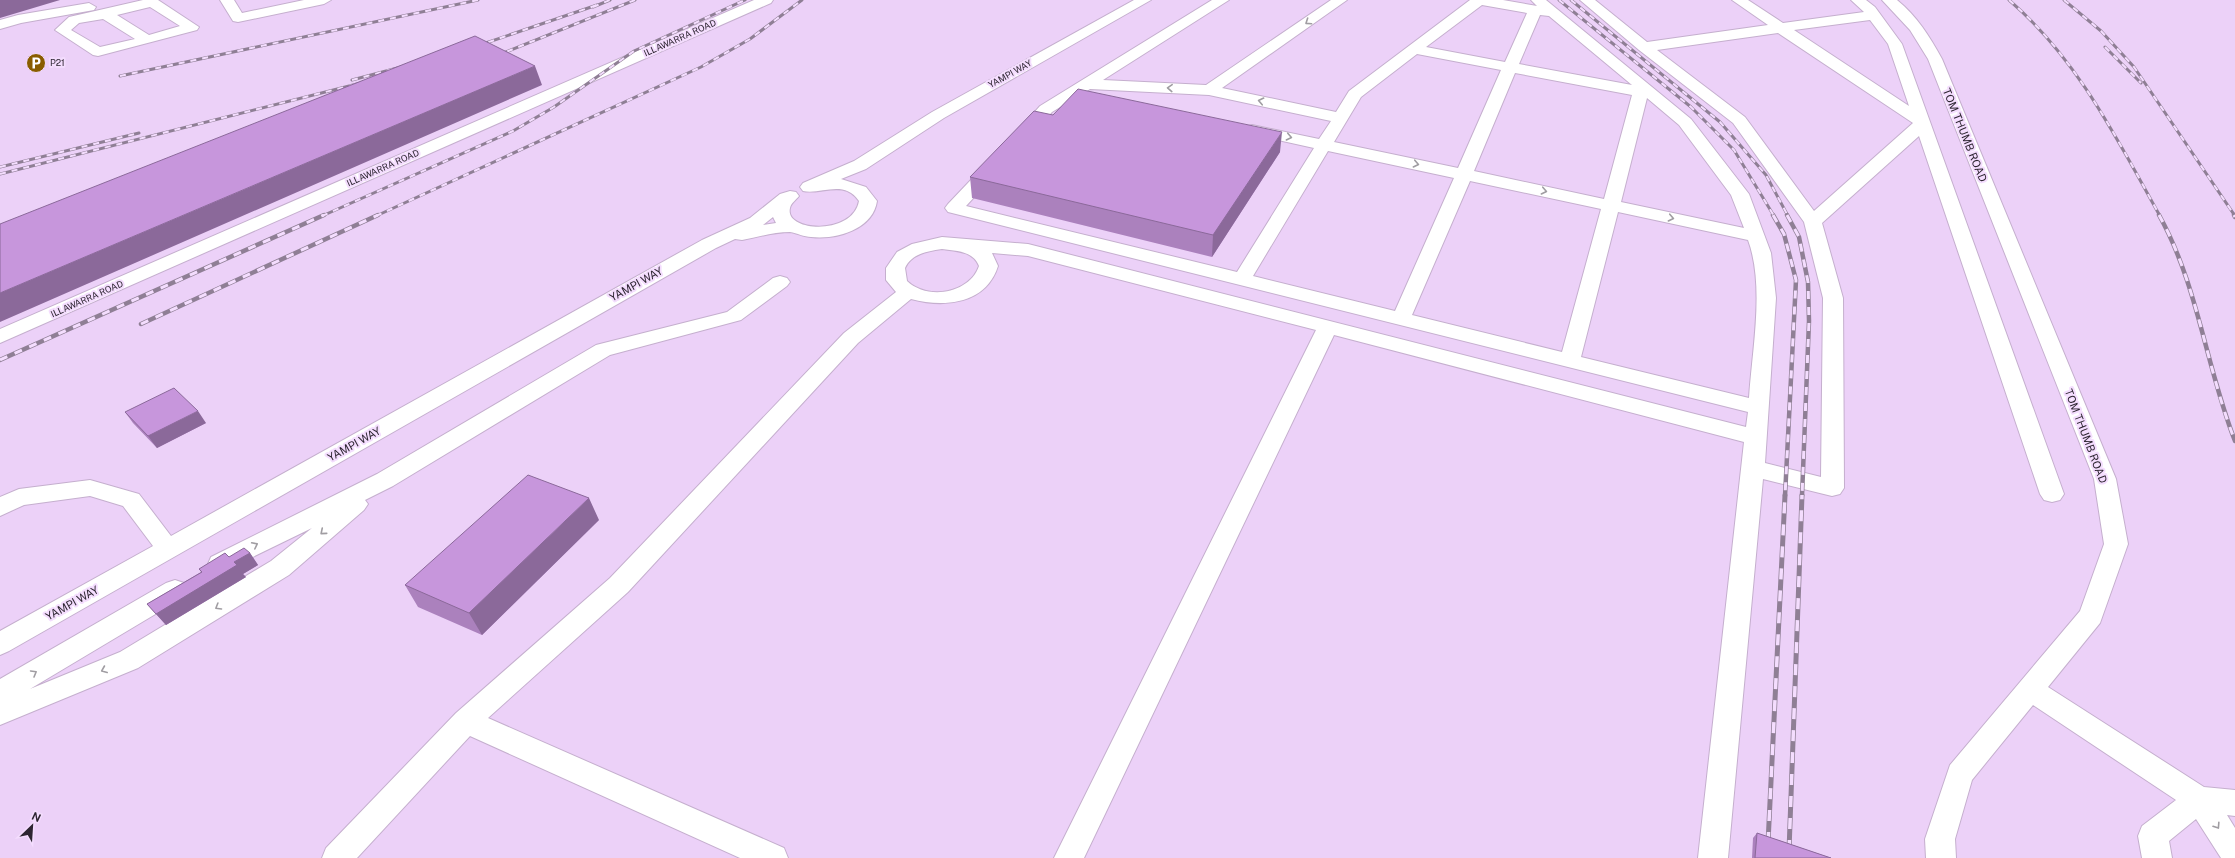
<svg xmlns="http://www.w3.org/2000/svg" width="2235" height="858" font-family="'Public Sans',sans-serif">
<rect width="100%" height="100%" fill="#f4ddfe"/>
<path fill="#ecd1f8" d="M0 0H2235V858H0Z"/>
<g fill="none" stroke-linecap="round" stroke-linejoin="round">
<g stroke="#c5afce" stroke-width="2">
<path id="minor" d="M143 0H158L199 27 197 30 98 56 93 55 55 30 69 17ZM150 7 180 26 149 35 117 15ZM103 19 135 39 100 47 71 30 79 23Z
M220 0H234L242 13 304 0H331L324 4 238 22 233 21Z
M754 0H773L771 3 0 343V329Z
M1134 0H1151L944 118 866 169 841 179 866 187 877 201C873 229 837 240 811 237 804 237 797 233 790 232 774 232 758 237 742 240L735 239 716 248 9 651 0 655V631L153 546 123 506 90 496 24 505 0 516V497L19 489 90 480 139 494 171 536 702 240 750 218 780 194 790 191 796 192 799 196C796 200 791 203 790 208 784 232 853 236 859 201 844 179 821 195 803 191L800 187 803 183 854 161 932 112ZM773 217 776 223 763 225Z
M1212 0H1229L1103 80 1206 85 1331 0H1347L1222 88 1336 112 1349 91 1470 0H1503L1537 6 1531 0H1546L1691 119 1749 194 1771 253 1776 298 1765 463 1821 477 1823 298 1804 222 1733 123 1639 50 1580 0H1595L1647 42 1768 25 1732 0H1748L1783 23 1864 12 1851 0H1866L1875 7 1902 44 2064 494 2060 500 2052 502 2044 500 2040 494 1919 136 1822 223 1843 298 1844 488 1840 494 1832 496 1763 479 1728 858H1698L1744 442 1334 335 1084 858H1054L1316 330 1028 256 992 253 998 266C986 304 945 308 911 299L858 343 628 592 488 718 784 848 788 858H740L470 736 357 858H322L326 848 456 713 610 578 844 333 896 292 886 280V268L897 252 912 244 942 237 1028 244 1746 427 1748 412 948 212 945 208 948 204 986 164H998L1001 168 966 206 1237 272 1314 148 1246 133 1244 130 1246 127 1252 125 1319 139 1331 121 1209 95 1090 89 1052 112 1029 137H1017L1015 134 1040 106ZM1482 5 1527 13 1505 62 1426 47ZM1540 15 1549 16 1632 85 1519 64ZM1870 20 1888 44 1909 106 1794 30ZM1778 33 1913 123 1814 211 1745 117 1657 50ZM1417 54 1501 70 1458 168 1334 142 1361 97ZM1515 73 1632 95 1604 199 1474 171ZM1647 98 1679 125 1731 195 1744 228 1621 202ZM1328 151 1454 178 1395 311 1253 276ZM1470 181 1601 209 1562 352 1412 315ZM1618 212 1748 240C1765 286 1752 350 1749 398L1581 357ZM942 249C957 251 973 251 979 266 970 293 928 301 907 281L905 268C911 254 928 251 942 249Z
M1882 0H1897C1917 16 1930 37 1942 59L2116 479 2128 544 2100 623 2048 687 2204 787 2235 790V816L2227 815 2235 828V858H2221L2196 819 2169 841 2172 858H2142L2138 836 2142 826 2176 800 2033 705 1972 780 1955 839 1956 858H1926L1925 839 1950 765 2080 611 2104 544 2094 479 1928 59 1910 30Z
M89 3 96 7 94 10 21 23 0 29V20L18 15Z
M780 276 787 278 790 282 787 286 741 320 610 355 393 486 365 500 368 504 364 510 289 575 138 668 0 725V679L166 583 175 580 184 583 188 590 184 597 30 689 120 652 271 561 312 528 220 573 211 571 208 564 211 557 377 474 596 345 727 312 773 278Z"/>
</g>
<use href="#minor" fill="#fff" fill-rule="evenodd"/>
<g stroke="#8f7f95" stroke-width="3">
<path id="rail-far2" d="M1559 0 1691 107 1734 150 1774 216
M1571 0 1720 122 1766 175 1788 216
M2009 0C2077 58 2117 139 2160 216
M2064 0 2101 31 2134 67 2235 216
M593 7 610 0
M477 46 597 5
M2105 47 2141 83
M496 56 635 0
M120 76 478 0
M352 80 405 66
M0 167 139 133
M0 174 361 83
M322 216 513 131 554 107 634 51 745 0
M376 216 701 67 750 39 802 0"/>
</g>
<g stroke="#8f7f95" stroke-width="4.5">
<path id="rail-far1" d="M1773 215 1784 234 1796 280 1785 496
M1787 215 1799 237 1808 282 1809 321 1802 496
M2159 215C2198 285 2206 367 2235 441
M2234 215 2235 217
M141 324 378 215
M0 360 324 215"/>
</g>
<g stroke="#8f7f95" stroke-width="5">
<path id="rail" d="M1768 843 1785 495
M1789 851 1802 495"/>
</g>
<use href="#rail-far2" stroke="#f4ddfe" stroke-width="2" stroke-dasharray="6" stroke-linecap="butt"/>
<use href="#rail-far1" stroke="#f4ddfe" stroke-width="3" stroke-dasharray="8" stroke-linecap="butt"/>
<use href="#rail" stroke="#f4ddfe" stroke-width="3.5" stroke-dasharray="11" stroke-linecap="butt"/>
</g>
<path fill="#ab81bd" d="M1053 115 1280 152 1212 257 972 198 970 177Z
M125 412 206 423 157 448 133 423Z
M599 520 482 635 418 607 405 585Z
M250 553 258 565 243 574 246 577 166 625 147 604 201 572 199 569 229 557Z
M1757 833 1831 858H1752L1753 838Z"/>
<path fill="#8b699a" d="M0 0H60L0 18Z
M535 66 542 85 0 322V293Z
M1282 132 1280 152 1212 257 1213 235Z
M198 411 206 423 157 448 148 436Z
M589 498 599 520 482 635 469 613Z
M250 553 258 565 243 574 246 577 166 625 156 614 234 562Z"/>
<path fill="#c796dc" stroke="#8b699a" d="M475 36 535 66 0 293V224Z
M1078 89 1282 132 1213 235 970 177 1034 111 1053 115Z
M174 388 198 411 148 436 125 412Z
M528 475 589 498 469 613 405 585Z
M244 548 250 553 234 562 237 565 156 614 147 604 202 572 199 569 225 553 229 557Z
M1757 833 1831 858H1755Z"/>
<defs><path id="oneway-chevron" d="M-2-3.5L2.5 0L-2 3.5" fill="none" stroke-width="1.6" stroke-linecap="round" stroke-linejoin="round"/></defs>
<g stroke="#a09da2">
<use href="#oneway-chevron" transform="translate(1308 22) rotate(146)"/>
<use href="#oneway-chevron" transform="translate(1170 88) rotate(-177)"/>
<use href="#oneway-chevron" transform="translate(1261 101) rotate(-168)"/>
<use href="#oneway-chevron" transform="translate(1289 137) rotate(12)"/>
<use href="#oneway-chevron" transform="translate(1416 164) rotate(12)"/>
<use href="#oneway-chevron" transform="translate(1544 191) rotate(12)"/>
<use href="#oneway-chevron" transform="translate(1671 218) rotate(12)"/>
<use href="#oneway-chevron" transform="translate(323 532) rotate(140)"/>
<use href="#oneway-chevron" transform="translate(255 545) rotate(-27)"/>
<use href="#oneway-chevron" transform="translate(218 607) rotate(149)"/>
<use href="#oneway-chevron" transform="translate(104 670) rotate(157)"/>
<use href="#oneway-chevron" transform="translate(34 673) rotate(-30)"/>
<use href="#oneway-chevron" transform="translate(2217 826) rotate(57)"/>
</g>
<defs>
<g id="parking-disc" transform="scale(1)"><circle r="9.5" fill="#895d00" stroke="#f4ddfe"/><path d="M-3.5-5.5H1a3.5 3.5 0 0 1 0 7H-1V5.5H-3.5ZM-1-3.4V-.6H.8a1.4 1.4 0 0 0 0-2.8Z" fill="#fff"/></g>
</defs>
<g fill-rule="evenodd">
<use href="#parking-disc" x="36" y="63"/>
</g>
<g text-anchor="middle" stroke-width="4" stroke-linejoin="round" paint-order="stroke">
<g font-size="9" fill="#2d2531" stroke="#f4ddfe">
<text transform="translate(680 38) rotate(-24)" y="3">ILLAWARRA ROAD</text>
<text transform="translate(1010 74) rotate(-29)" y="3">YAMPI WAY</text>
<text transform="translate(383 168) rotate(-24)" y="3">ILLAWARRA ROAD</text>
<text transform="translate(87 299) rotate(-24)" y="3">ILLAWARRA ROAD</text>
</g>
<g font-size="9" fill="#2d2531" stroke="#f4ddfe" text-anchor="start">
<text x="50" y="66">P21</text>
</g>
<g font-size="11" fill="#2d2531" stroke="#f4ddfe">
<text transform="translate(1965 135) rotate(68)" y="4">TOM THUMB ROAD</text>
<text transform="translate(636 284) rotate(-29)" y="4">YAMPI WAY</text>
<text transform="translate(2086 436) rotate(69)" y="4">TOM THUMB ROAD</text>
<text transform="translate(354 444) rotate(-29)" y="4">YAMPI WAY</text>
<text transform="translate(72 603) rotate(-29)" y="4">YAMPI WAY</text>
</g>
</g>
<g transform="translate(32 826) rotate(25)" stroke="#f4ddfe" stroke-width="3" paint-order="stroke">
<path d="M0-3L7 15L0 10L-7 15Z" fill="#2d2531"/>
<text y="-6" font-size="11" font-weight="bold" text-anchor="middle" fill="#2d2531">N</text>
</g>
</svg>
